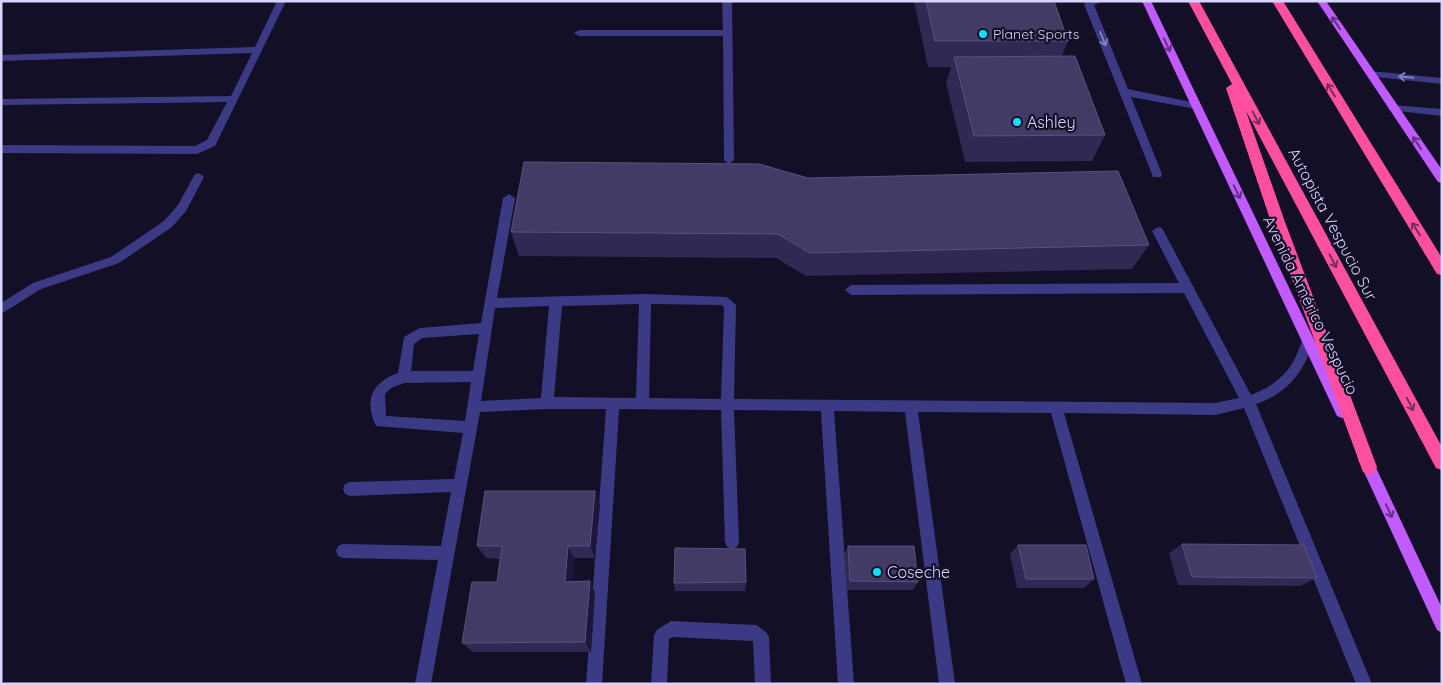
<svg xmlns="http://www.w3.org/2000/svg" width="1443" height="685" font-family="Quicksand,sans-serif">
<rect width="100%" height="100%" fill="#130f26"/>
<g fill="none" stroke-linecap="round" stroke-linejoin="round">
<path fill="#3d3a85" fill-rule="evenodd" d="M277 1H286L215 146 197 154 1 153V145L195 146 207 140 227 102 1 105V99L231 96 252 53 1 61V55L255 47Z
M722 1H732L734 160 729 164 724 160 723 36H579L574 33 579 30H723Z
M1103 1 1094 5 1128 89 1196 103 1201 106 1196 109 1131 97 1162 174 1161 177H1153L1152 174 1084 4 1088 1Z
M1370 71 1442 78V84L1367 76V72Z
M1393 105 1442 109V116L1389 110 1388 108Z
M199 173 204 177 186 211 172 227 119 263 41 289 1 314V303L33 283 111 257 164 221 178 205 195 174Z
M509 194 515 198 497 298 645 294 727 297 736 305 734 399 1215 403 1239 398 1184 293 851 295 845 290 851 285 1179 283 1152 231 1158 227 1162 228 1251 395C1270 388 1288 375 1296 356 1299 349 1301 343 1304 336H1312L1314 340C1304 372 1288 393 1256 404L1372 684H1356L1244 408 1215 415 1064 413 1142 684H1126L1051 413 918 412 955 684H939L905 412 834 411 854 684H838L821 411 734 410 739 542 737 547 732 549 727 547 725 542 721 410 619 409 602 684H586L606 409H547L480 412 431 684H415L438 560 343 558 338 556 336 551 338 546 343 544 441 546 451 492 350 496 345 494 343 489 345 484 350 482 454 479 463 433 376 426C364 400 371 383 398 373L404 337 420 328 481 323 503 198ZM639 304 636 398 554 397 562 306ZM651 304 721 305 724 307 721 399 649 398ZM549 306 541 398 481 401 495 308ZM479 334 473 371H411L414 344 422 338ZM471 382 465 421 386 416 385 394 391 388 404 383Z
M671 621 756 625 766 632 769 637 771 684H755L753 641 673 637 669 639 667 684H651L654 635 657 630Z"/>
<path fill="#c25bff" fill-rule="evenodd" d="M1142 1H1151L1347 408 1349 412 1347 416 1342 418 1337 416Z
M1317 1H1326L1442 170V183L1438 182Z
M1365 453 1370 455 1442 608V633L1437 630 1358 459 1360 455Z"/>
<path fill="#ff4fa3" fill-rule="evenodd" d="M1188 1H1199L1442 447V470L1436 468 1246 111 1285 222 1377 467 1375 472 1369 475 1363 472 1271 222 1226 88 1232 84Z
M1272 1H1283L1442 258V275L1437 274Z"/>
</g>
<path fill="#312854" d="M914 1H1054L1068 41 1062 56 1105 135 1092 161 965 162 946 83 951 67H928Z
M808 178 1149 245 1132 269 806 276 776 258 519 256 511 232Z
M595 491 600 505 595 558H574L572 581H590L595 593 591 652H473L462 643 497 582 500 559 486 558 477 546Z
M1182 544 1317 578 1300 586 1178 585 1169 553Z
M1018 545 1094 579 1084 588H1017L1010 554Z
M848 546 918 582 913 590H847L844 555Z
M746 582 745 591H675L674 583Z"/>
<path fill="#1d163a" d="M595 491 600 505 595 558 590 546Z
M568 546 574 558 571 593 565 582Z
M590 581 595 593 591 652 585 642Z"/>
<path fill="#433a66" stroke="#5a527e" d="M926 1H1054L1068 41H935Z
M1075 56 1105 135 974 136 954 57Z
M524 162 759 164 808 178 1118 171 1149 245 810 253 778 234 511 232Z
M485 491H595L590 546H568L565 582 590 581 585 642 462 643 472 582H497L502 546H477Z
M1182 544 1304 545 1317 578 1192 577Z
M1018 545H1086L1094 579H1026Z
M848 546H914L918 582 850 581Z
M675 548 745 549 746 582 674 583Z"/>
<defs><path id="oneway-shaft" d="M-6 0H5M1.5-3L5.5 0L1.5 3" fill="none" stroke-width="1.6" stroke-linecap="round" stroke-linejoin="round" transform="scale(1.25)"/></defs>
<g stroke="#623188">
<use href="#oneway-shaft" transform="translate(1336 23) rotate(-124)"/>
<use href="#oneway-shaft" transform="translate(1167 45) rotate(65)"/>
<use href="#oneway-shaft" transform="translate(1417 143) rotate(-124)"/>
<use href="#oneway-shaft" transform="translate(1237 192) rotate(64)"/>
<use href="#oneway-shaft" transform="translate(1389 511) rotate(65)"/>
</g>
<g stroke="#837fbc">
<use href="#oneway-shaft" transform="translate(1103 39) rotate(68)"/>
<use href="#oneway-shaft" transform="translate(1406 77) rotate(-174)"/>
</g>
<g stroke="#7d2c5e">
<use href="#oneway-shaft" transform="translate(1331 90) rotate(-122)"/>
<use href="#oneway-shaft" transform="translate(1256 118) rotate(62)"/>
<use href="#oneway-shaft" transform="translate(1416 229) rotate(-122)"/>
<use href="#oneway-shaft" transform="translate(1333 261) rotate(62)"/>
<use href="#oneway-shaft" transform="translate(1410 404) rotate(62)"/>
</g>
<g fill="#00e5ff" stroke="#130f26" stroke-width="2">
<circle cx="983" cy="34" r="5"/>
<circle cx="1017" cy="122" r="5"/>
<circle cx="877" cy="572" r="5"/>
</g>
<g text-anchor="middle" stroke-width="4.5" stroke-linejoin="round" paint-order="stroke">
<g font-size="14" fill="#d9d4ff" stroke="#130f26" text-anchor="start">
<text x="993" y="39">Planet Sports</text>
</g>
<g font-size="16" fill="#d9d4ff" stroke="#130f26" text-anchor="start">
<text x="1027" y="128">Ashley</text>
<text x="887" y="578">Coseche</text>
</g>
<g font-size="16" fill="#d9d4ff" stroke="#130f26">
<text transform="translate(1333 224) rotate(62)" y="6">Autopista Vespucio Sur</text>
<text transform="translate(1311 305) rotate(64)" y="6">Avenida Américo Vespucio</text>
</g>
</g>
<rect width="1443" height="685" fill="none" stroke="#d9d4ff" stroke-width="5"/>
</svg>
